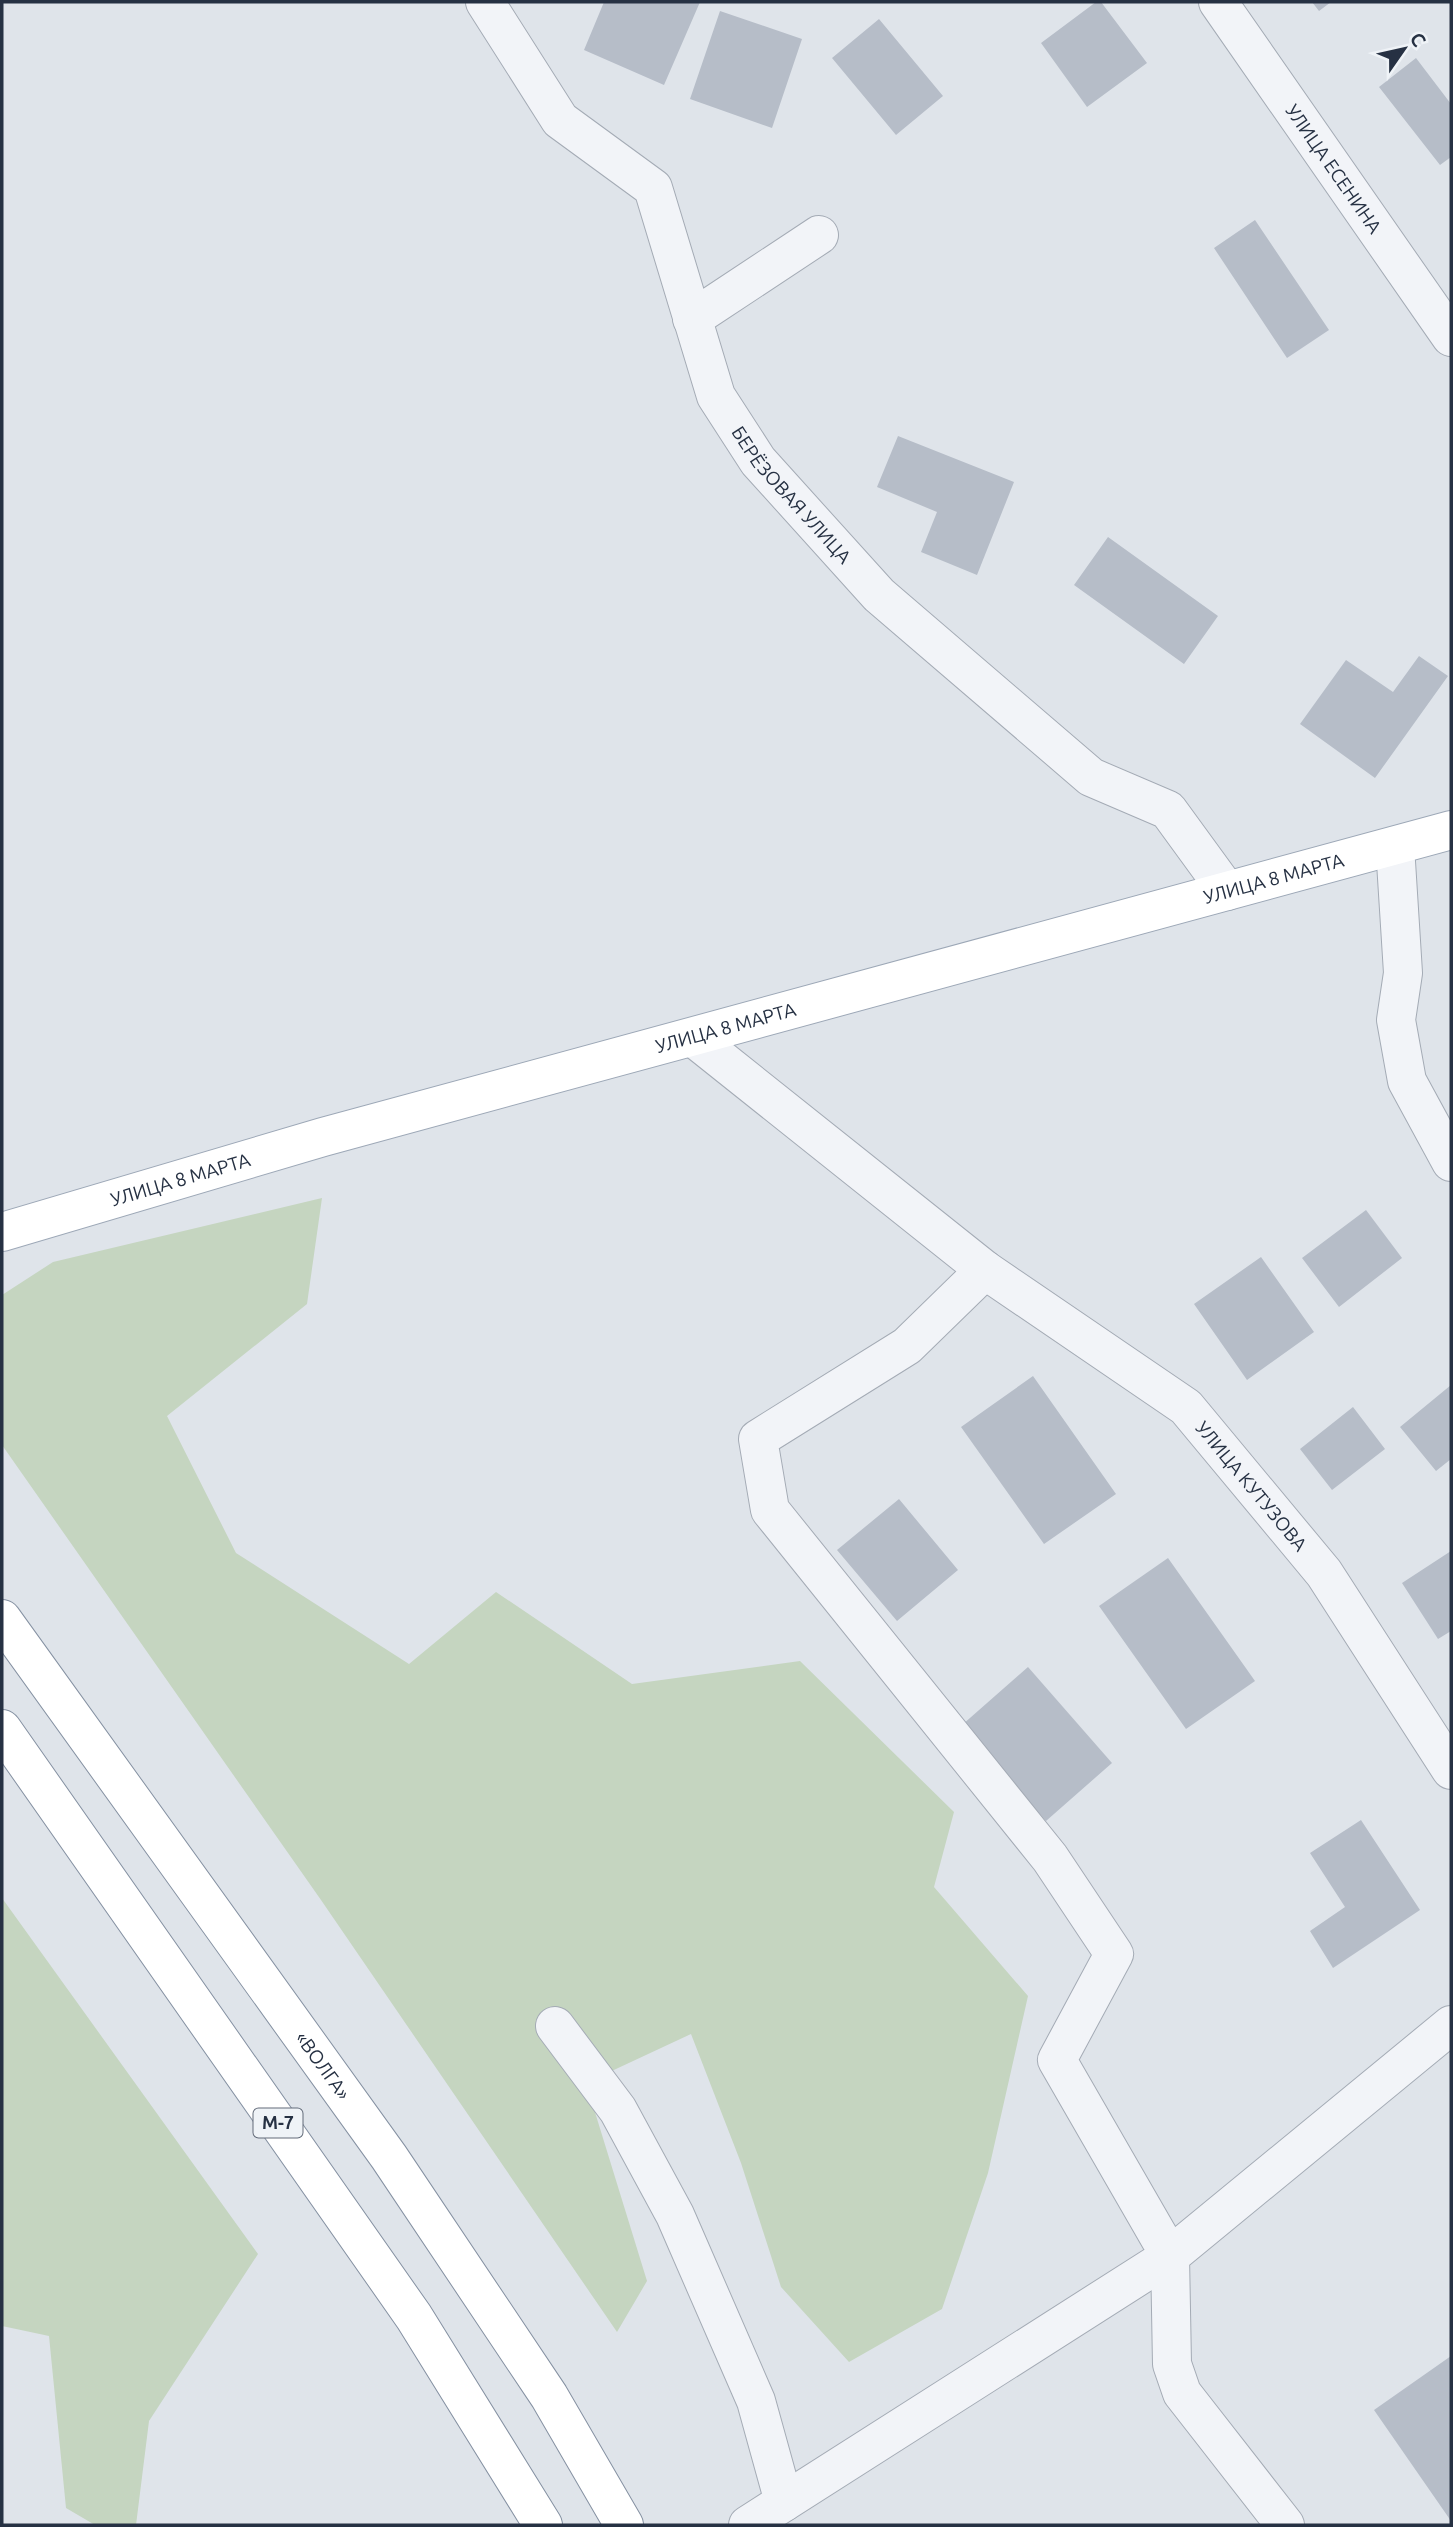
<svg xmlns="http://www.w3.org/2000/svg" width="1453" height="2527" font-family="Ubuntu,sans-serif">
<rect width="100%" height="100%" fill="#dfe4ea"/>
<path fill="#c5d5c0" d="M322 1198 307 1304 167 1416 236 1553 409 1664 496 1592 632 1684 800 1661 954 1812 934 1887 1028 1996 988 2173 942 2309 849 2362 781 2287 741 2163 691 2034 586 2083 647 2281 617 2332 321 1900 2 1445V1295L53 1262Z
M2 1898 258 2254 149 2421 136 2525H95L66 2508 49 2336 2 2326Z"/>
<path fill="#b6bdc8" d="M604 2H700L664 85 584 50Z
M1096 2H1101L1147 63 1087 107 1041 43Z
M1312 2H1331L1319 11Z
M720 11 802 39 772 128 690 99Z
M879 19 943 96 896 135 832 58Z
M1416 58 1451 104V157L1440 165 1379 87Z
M1255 220 1329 330 1287 358 1214 248Z
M898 436 1014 482 977 575 921 552 937 512 877 487Z
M1108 537 1218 616 1184 664 1074 585Z
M1419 656 1448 676 1375 778 1300 724 1346 660 1393 692Z
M1366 1210 1402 1258 1339 1307 1302 1258Z
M1261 1257 1314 1332 1247 1380 1194 1304Z
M1033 1376 1116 1494 1044 1544 961 1427Z
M1451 1385V1459L1436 1471 1400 1427Z
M1353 1407 1385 1449 1332 1490 1300 1449Z
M899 1499 958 1570 897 1621 837 1550Z
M1451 1551V1631L1438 1639 1402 1583Z
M1168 1558 1255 1681 1186 1729 1099 1606Z
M1028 1667 1112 1763 1046 1821 962 1725Z
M1361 1820 1420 1910 1333 1968 1310 1931 1345 1907 1310 1853Z
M1451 2356V2521L1374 2410Z"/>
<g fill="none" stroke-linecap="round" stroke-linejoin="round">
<g stroke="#a4abb5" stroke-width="40">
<g id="minor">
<path id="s1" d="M485 2 560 120 653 188 716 396 758 461 879 595 1091 777 1168 810 1227 891"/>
<path id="s2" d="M1218 2 1451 337"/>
<path d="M692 319 819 235"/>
<path d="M1395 846 1403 973 1396 1020 1407 1081 1451 1162"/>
<path d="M694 1038 985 1270 907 1346 758 1439 770 1510 1050 1858 1114 1954 1057 2060 1170 2256 748 2525"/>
<path id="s3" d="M985 1270 1186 1407 1324 1573 1451 1770"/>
<path d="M555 2026 618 2110 675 2215 756 2401 784 2502"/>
<path d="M1285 2525 1182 2393 1172 2364 1170 2256 1451 2025"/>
</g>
</g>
<g stroke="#9da8b7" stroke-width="40">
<g id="major">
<path id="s4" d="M2 1232 323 1137 1451 830"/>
</g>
</g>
<g stroke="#8591a2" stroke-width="40">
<g id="highway">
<path id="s5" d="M2 1619 389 2157 549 2396 624 2525"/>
<path d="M2 1729 414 2317 543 2525"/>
</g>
</g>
<use href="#minor" stroke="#f2f4f8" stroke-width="38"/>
<use href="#major" stroke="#fff" stroke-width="38"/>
<use href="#highway" stroke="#fff" stroke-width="38"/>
</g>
<g text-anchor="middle" stroke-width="6" stroke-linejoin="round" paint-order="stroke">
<rect fill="#eff3f7" stroke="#626b79" stroke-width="2" x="253.5" y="2108.5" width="49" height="29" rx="5"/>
<g font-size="18" font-weight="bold" fill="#263143">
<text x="278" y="2129">М-7</text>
</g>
<g font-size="19" fill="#263143" stroke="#eff3f7">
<text dy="7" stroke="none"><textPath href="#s2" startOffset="203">УЛИЦА ЕСЕНИНА</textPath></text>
<text dy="7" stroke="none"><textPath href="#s1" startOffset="597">БЕРЁЗОВАЯ УЛИЦА</textPath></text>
<text dy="7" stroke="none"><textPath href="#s4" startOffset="1320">УЛИЦА 8 МАРТА</textPath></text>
<text dy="7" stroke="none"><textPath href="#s4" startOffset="752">УЛИЦА 8 МАРТА</textPath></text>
<text dy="7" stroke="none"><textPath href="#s4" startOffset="186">УЛИЦА 8 МАРТА</textPath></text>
<text dy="7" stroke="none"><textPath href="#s3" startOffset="346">УЛИЦА КУТУЗОВА</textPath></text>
<text dy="7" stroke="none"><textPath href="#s5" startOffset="550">«ВОЛГА»</textPath></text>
</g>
</g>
<rect width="1453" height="2527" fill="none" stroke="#263143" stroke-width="7"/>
<g transform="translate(1404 49) rotate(56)" stroke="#eff3f7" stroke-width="5" paint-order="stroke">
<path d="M0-5L12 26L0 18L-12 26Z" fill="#263143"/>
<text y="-10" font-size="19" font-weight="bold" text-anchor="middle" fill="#263143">С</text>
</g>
</svg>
